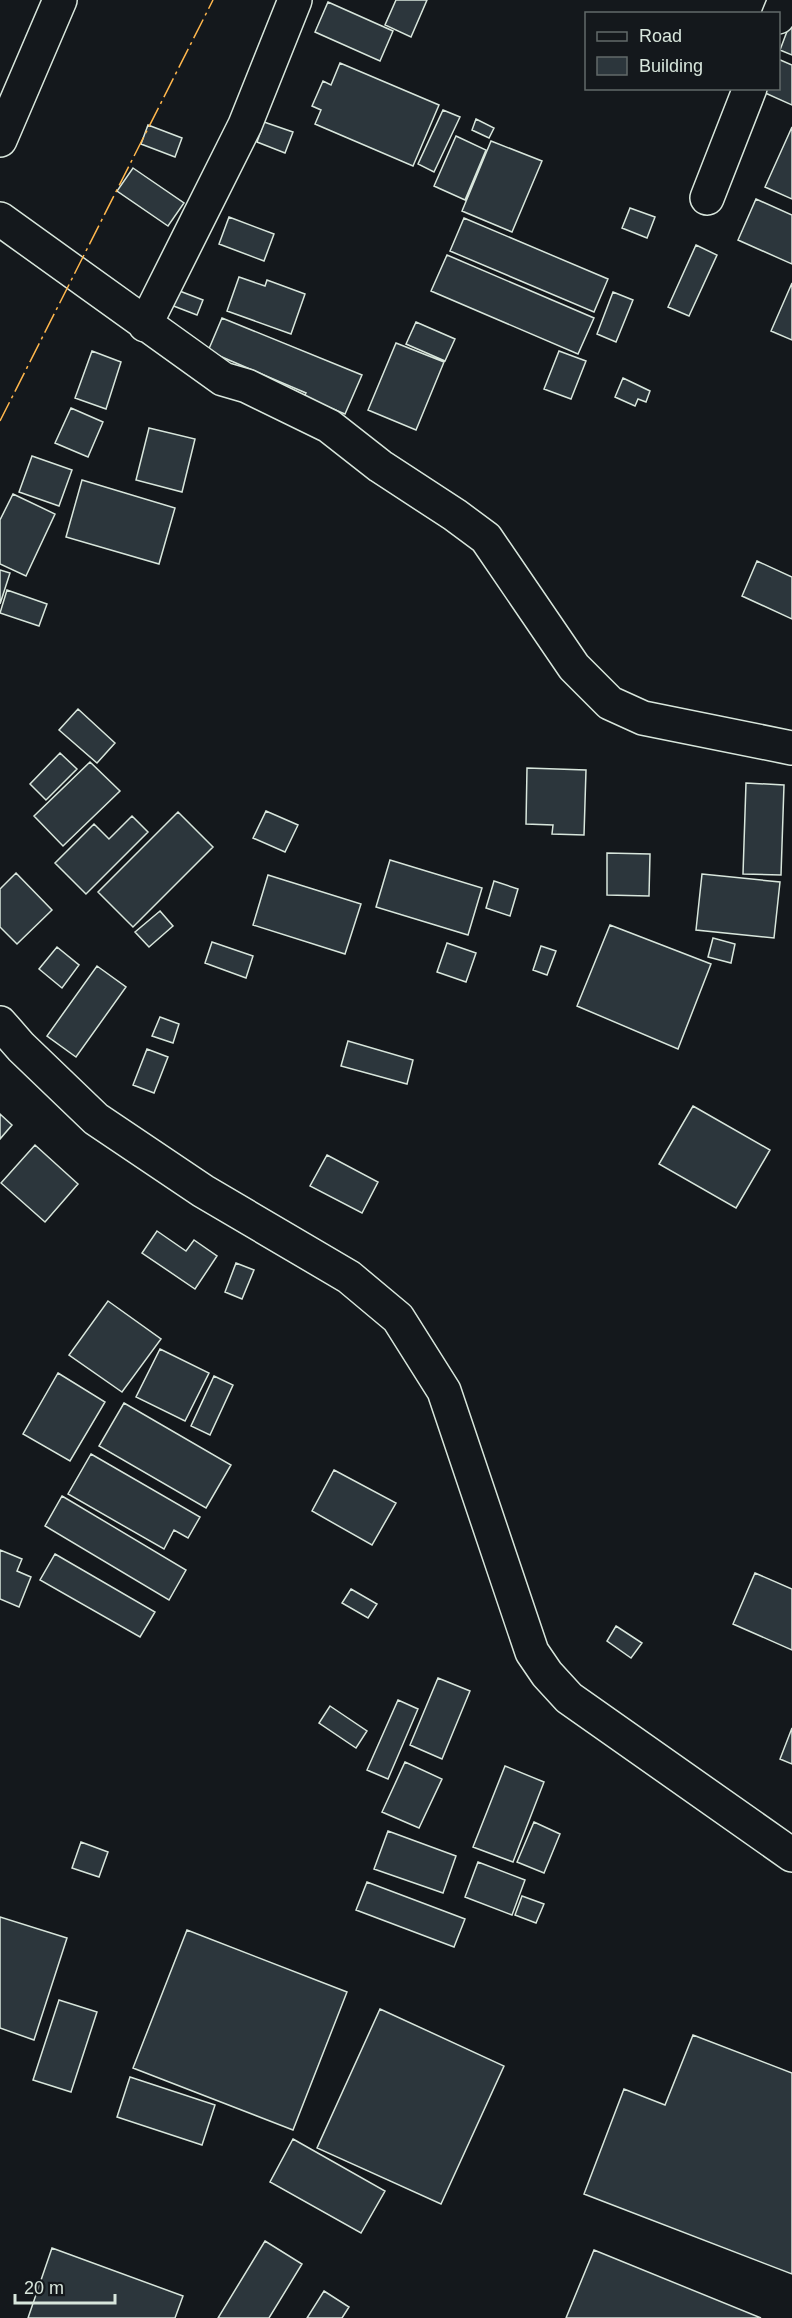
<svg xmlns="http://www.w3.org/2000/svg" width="792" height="2318" font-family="Helvetica,sans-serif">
<rect width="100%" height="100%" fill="#14181c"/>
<path fill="#2c363c" stroke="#d8e6dc" stroke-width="1.5" d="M396 0H427L411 37 385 25Z
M328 2 393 31 380 61 315 32Z
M792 18V55L780 50Z
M778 59 792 65V105L763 92 764 88H778Z
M340 63 439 105 413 166 315 124 321 110 312 106 323 81 331 85Z
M443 110 460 117 434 172 418 164Z
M476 119 494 128 489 138 472 130Z
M264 122 293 132 285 153 257 142Z
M148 125 182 138 175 157 141 144Z
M792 127V199L765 187Z
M456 136 486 150 465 200 434 186Z
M491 141 542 161 512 232 462 211Z
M133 168 184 203 168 226 117 191Z
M756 199 792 215V264L738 240Z
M630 208 655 217 647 238 622 228Z
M229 217 274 234 264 261 219 244Z
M464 218 608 279 594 312 450 251Z
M696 245 717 255 689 316 668 307Z
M447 255 594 318 578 354 431 291Z
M239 277 265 286 267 280 305 294 291 334 227 311Z
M792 283V340L771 331Z
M177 290 203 300 197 315 171 305Z
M613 292 633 300 616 342 597 334Z
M222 318 362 375 345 414 304 397 306 393 208 351Z
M416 322 455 339 445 361 406 344Z
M396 343 444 362 416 430 368 410Z
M92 351 121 362 106 409 75 398Z
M559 351 586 361 571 399 544 389Z
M623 378 650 391 646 402 638 399 635 406 615 397Z
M71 408 103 422 88 457 55 443Z
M149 428 195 439 182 492 136 480Z
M32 456 72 470 59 506 19 492Z
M82 480 175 508 159 564 66 537Z
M13 494 55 514 26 576 0 564V520Z
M757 561 792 577V619L742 596Z
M0 570 10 573 0 604Z
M7 590 47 604 39 626 0 613Z
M78 709 115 743 97 763 59 730Z
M60 753 77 769 46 800 30 784Z
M90 762 120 791 63 846 34 816Z
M527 768 586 770 584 835 552 834 553 825 526 824Z
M746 783 784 785 781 875 743 874Z
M266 811 298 825 285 852 253 838Z
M178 812 213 847 133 927 98 892Z
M132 816 148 832 86 894 55 863 94 824 109 839Z
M607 853 650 854 649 896 607 895Z
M390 860 482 888 468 935 376 907Z
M16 873 52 910 17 944 0 927V889Z
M702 874 780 882 774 938 696 930Z
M268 875 361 904 345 954 253 925Z
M494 881 518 889 510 916 486 908Z
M160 911 173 926 149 947 135 932Z
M610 925 711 964 678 1049 577 1006Z
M713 938 735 944 731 963 708 957Z
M212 942 253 956 246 978 205 963Z
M447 943 476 953 466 982 437 972Z
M541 946 556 951 547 975 533 970Z
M57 947 79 965 62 988 39 969Z
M97 966 126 987 76 1057 47 1036Z
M160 1017 179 1024 173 1043 152 1036Z
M348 1041 413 1060 407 1084 341 1066Z
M147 1049 168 1057 154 1093 133 1085Z
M693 1106 770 1150 736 1208 659 1164Z
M0 1114 12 1125 0 1139Z
M35 1145 78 1184 45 1222 1 1183Z
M327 1155 378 1182 362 1213 310 1186Z
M157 1231 186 1251 194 1240 217 1256 195 1289 142 1253Z
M236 1263 254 1270 242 1299 225 1292Z
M108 1301 161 1339 122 1392 69 1355Z
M160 1349 209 1373 185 1421 136 1397Z
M58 1373 105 1402 70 1461 23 1434Z
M214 1376 233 1385 210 1435 191 1426Z
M124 1403 231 1465 206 1508 99 1446Z
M91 1454 200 1517 188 1538 174 1530 164 1549 68 1494Z
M334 1470 396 1503 372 1545 312 1511Z
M62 1496 186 1570 169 1600 45 1526Z
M0 1550 22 1559 17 1571 31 1577 19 1607 0 1599Z
M55 1554 155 1612 140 1637 40 1580Z
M755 1573 792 1589V1650L733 1624Z
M351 1589 377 1604 368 1618 342 1603Z
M616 1626 642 1643 631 1658 607 1641Z
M438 1678 470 1691 442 1759 410 1745Z
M398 1700 418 1709 388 1779 367 1770Z
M330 1706 367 1731 356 1748 319 1723Z
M792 1728V1764L780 1759Z
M405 1762 442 1779 419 1828 382 1812Z
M505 1766 544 1782 513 1862 473 1847Z
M534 1822 560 1834 544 1873 517 1862Z
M388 1831 456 1856 443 1893 374 1869Z
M81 1842 108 1852 99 1877 72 1868Z
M478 1862 525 1880 512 1915 465 1897Z
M367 1882 465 1919 454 1947 356 1910Z
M522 1896 544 1904 536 1923 515 1915Z
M0 1917 67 1938 34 2040 0 2028Z
M187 1930 347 1992 293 2130 133 2068Z
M59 2000 97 2012 71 2092 33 2080Z
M380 2009 504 2066 441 2204 317 2148Z
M693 2035 792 2073V2274L584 2194 624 2089 665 2105Z
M130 2077 215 2105 202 2145 117 2117Z
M293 2139 385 2191 361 2233 270 2182Z
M265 2241 302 2264 269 2318H218Z
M52 2248 183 2296 175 2318H28Z
M594 2250 761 2318H566Z
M324 2291 349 2307 342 2318H307Z"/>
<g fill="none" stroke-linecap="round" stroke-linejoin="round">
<g stroke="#d8e6dc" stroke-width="36">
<path id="minor" d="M778 17 785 0
M707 198 750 88
M0 219 223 379 247 386 329 426 380 466 455 515 486 538 574 667 610 703 643 718 792 748
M145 325 245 125 295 0
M0 1023 21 1047 96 1119 203 1191 349 1277 398 1318 444 1391 532 1652 547 1674 569 1698 792 1855"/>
</g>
<g stroke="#d8e6dc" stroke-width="36">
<path id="highway" d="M0 140 60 0"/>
</g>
<use href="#minor" stroke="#14181c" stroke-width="33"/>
<use href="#highway" stroke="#14181c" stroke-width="33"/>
<path stroke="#ffb74d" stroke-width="1.5" stroke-dasharray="21 4.5 3 4.5" stroke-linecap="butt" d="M0 421 213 0"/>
</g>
<rect x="585" y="12" width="195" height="78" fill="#14181c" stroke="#626a69" stroke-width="1.5"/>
<rect x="597" y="32" width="30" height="9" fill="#14181c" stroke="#626a69" stroke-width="1.5"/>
<text x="639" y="42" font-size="18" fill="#d8e6dc">Road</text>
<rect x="597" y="57" width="30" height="18" fill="#2c363c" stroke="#626a69" stroke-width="1.5"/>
<text x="639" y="72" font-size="18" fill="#d8e6dc">Building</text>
<path d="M15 2294v9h100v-9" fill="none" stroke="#d8e6dc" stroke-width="3"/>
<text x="24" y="2294" font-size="18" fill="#d8e6dc" stroke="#14181c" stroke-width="4.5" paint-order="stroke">20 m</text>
</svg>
